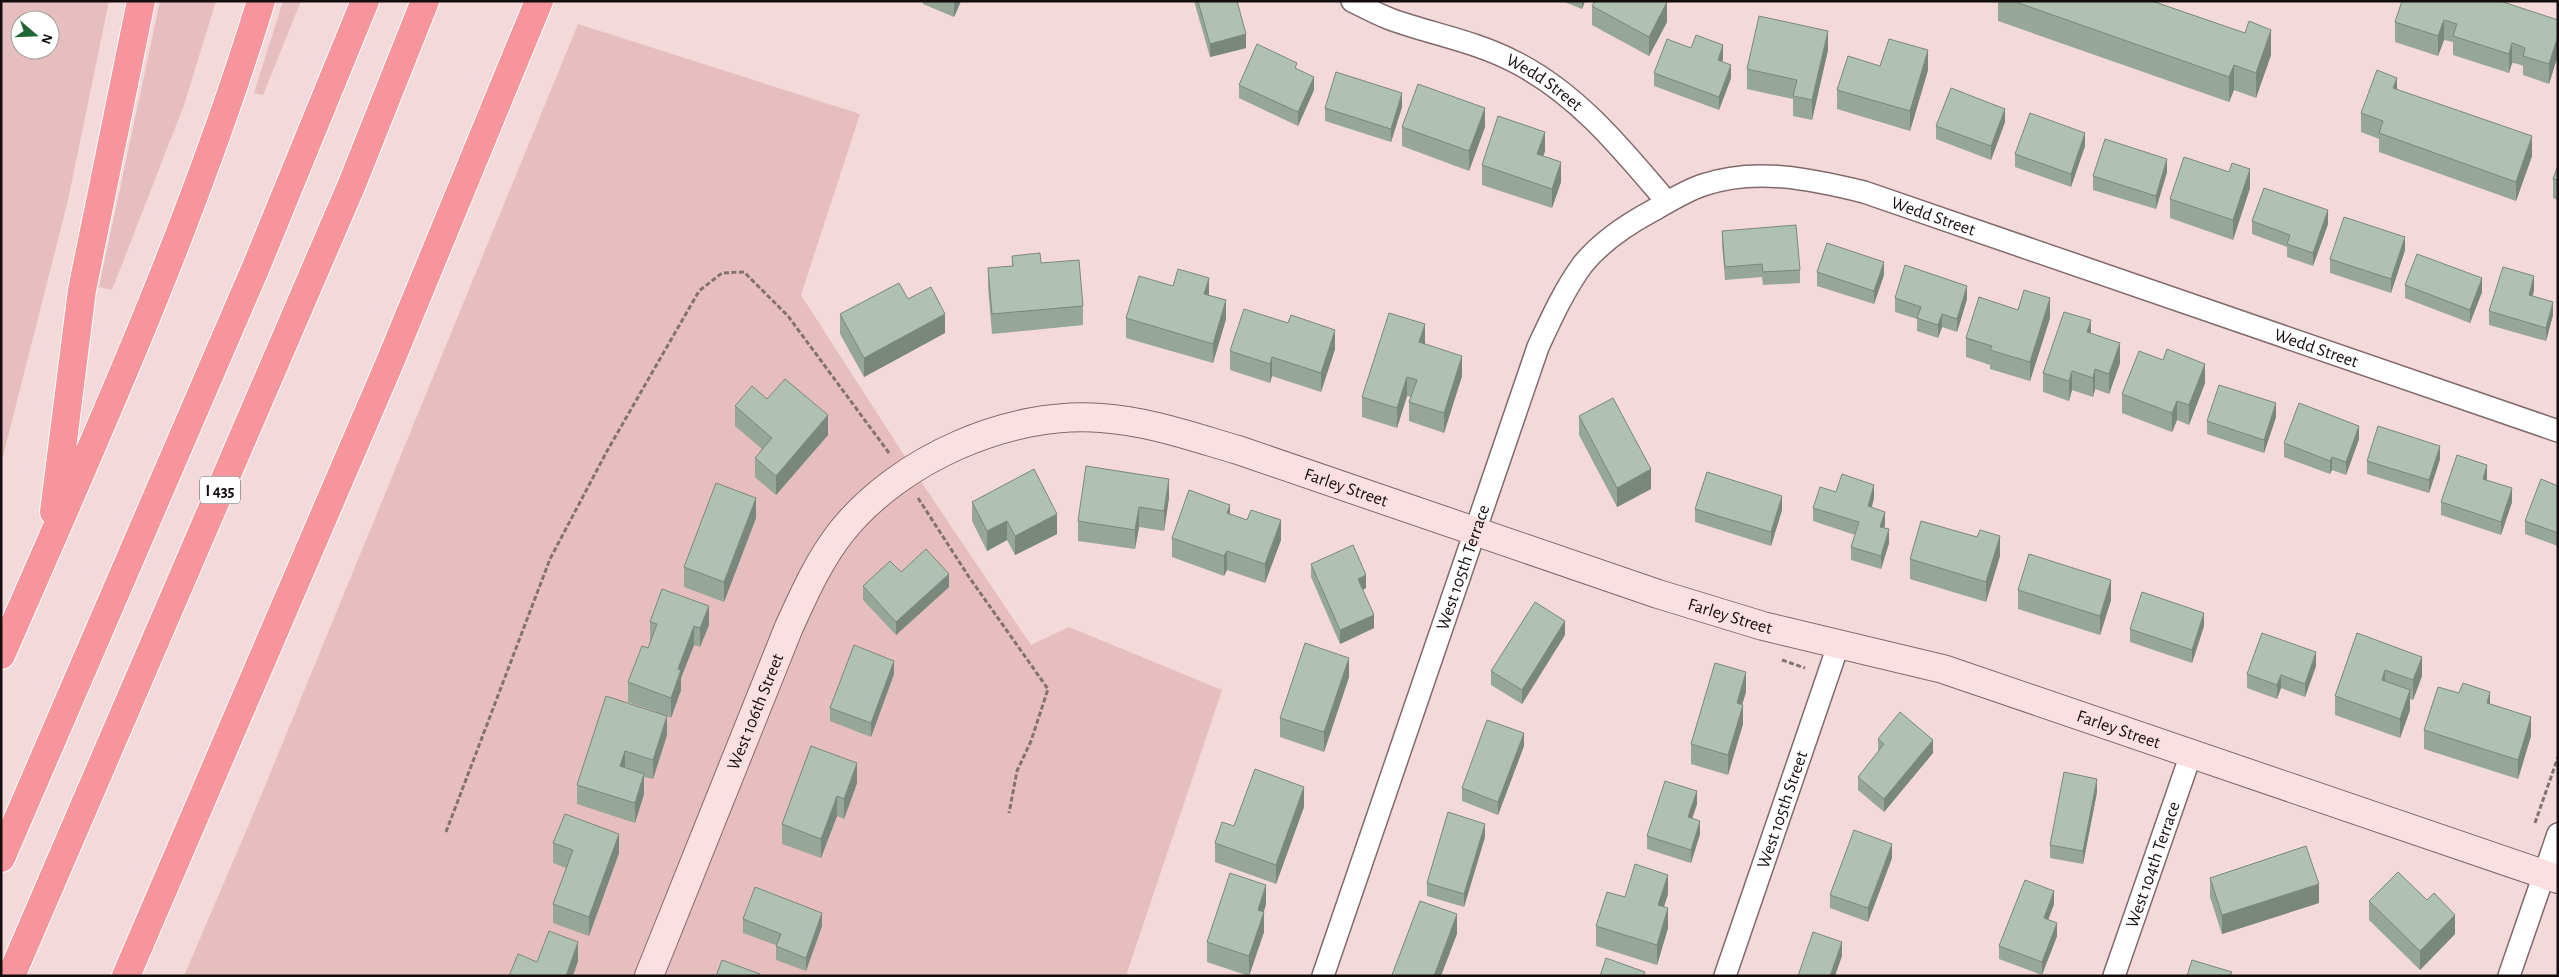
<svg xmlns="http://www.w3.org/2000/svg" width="2559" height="977" font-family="'Alegreya Sans',sans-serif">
<rect width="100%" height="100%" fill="#f3d9da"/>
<path fill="#e7bebf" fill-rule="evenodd" d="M1 1H109L68 200 1 464ZM20 20H50V50H20Z
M160 1H216L184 105 112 290 99 287Z
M283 1H301L263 95 254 93Z
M578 24 860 114 801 295 922 483 1031 645 1069 627 1222 690 1126 976H184L258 803Z"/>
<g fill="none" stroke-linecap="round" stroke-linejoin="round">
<g stroke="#806a6b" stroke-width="24">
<g id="street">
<path id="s1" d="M1352 1C1364 7 1377 14 1390 19 1431 34 1475 41 1515 62 1578 94 1622 149 1667 202"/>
<path id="s2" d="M1323 976 1538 347C1551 319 1564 290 1583 264 1602 241 1626 225 1652 211 1668 202 1685 191 1703 185 1755 167 1811 179 1864 192L2558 431"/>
<path id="s3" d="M1725 976 1839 643"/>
<path id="s4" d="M2114 976 2191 754"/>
<path d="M2509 976 2558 834"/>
</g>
</g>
<g stroke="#806a6b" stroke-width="30">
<g id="secondary">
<path id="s5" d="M649 976 789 627C804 594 819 560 842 531 900 459 1009 411 1101 418 1148 421 1193 437 1238 450L1658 594 1763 626 1943 669 2558 879"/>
</g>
</g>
<g stroke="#fff" stroke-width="30">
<path id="highway" d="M54 512 82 290 141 1
M1 655C95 440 192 226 261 1
M1 858 256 267 365 1
M11 976 352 184 425 1
M126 976 390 362 539 1"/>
</g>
<path stroke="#837272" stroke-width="3" stroke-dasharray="5 2.5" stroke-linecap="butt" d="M918 498 969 577 1048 689 1031 741 1017 771 1009 813
M1782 660 1805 668
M2535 823 2558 757
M446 832 550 559 607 451 699 291 722 273 744 272 788 316 889 453"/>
<use href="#street" stroke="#fff" stroke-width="21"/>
<use href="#secondary" stroke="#fcdfe1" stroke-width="28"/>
<use href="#highway" stroke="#f6959c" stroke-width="28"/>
</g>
<path fill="#96a699" d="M923 1H961L954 17 923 4Z
M1194 1H1237L1246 48 1210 57Z
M1562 1H1585L1582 9Z
M1998 1H2152L2271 55 2256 98 2234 90 2229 102 1998 21Z
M2402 1 2558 20V55L2549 84 2523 75V66L2518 64 2512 63 2509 73 2453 55V42L2444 40 2438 56 2395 42V22Z
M1592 6 1667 22 1649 56 1592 25Z
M1691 48 1723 59 1722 62 1731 78 1719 110 1654 86V73Z
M1828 50 1812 120 1793 116V99L1747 89V69Z
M1880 66 1928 70 1910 131 1837 109V90Z
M1297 69 1314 90 1298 126 1239 98V85Z
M2397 89 2532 156 2516 201 2379 152V139L2361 132V113Z
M1402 107 1391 142 1325 121V108Z
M2005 122 1991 160 1936 139V126Z
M1402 127H1485L1469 171 1402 146Z
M2085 146 2071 187 2015 167V154Z
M1545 151 1543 156 1561 182 1552 208 1482 185V165Z
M2558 165V200L2553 198V179Z
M2167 172 2156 209 2093 190V176Z
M2229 172 2250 188 2233 240 2170 218V199Z
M2252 221 2328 224 2313 266 2287 257V247L2252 234Z
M1722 231 1800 270V283L1763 285 1762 277 1725 280 1722 244Z
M2405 250 2391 293 2330 273V259Z
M1012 256 1041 263 1083 306V325L992 334 988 287V268L1012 266Z
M1817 272 1884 275 1874 304 1817 286Z
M2405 285 2482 292 2470 323 2405 298Z
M1173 286 1209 295 1226 319 1213 363 1126 338V318Z
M2534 290 2533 296 2553 315 2546 341 2489 325V311Z
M1895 298 1967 299 1957 332 1942 327 1938 338 1917 331V319L1895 312Z
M908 299 945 333 864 377 840 334V314Z
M2018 310 2050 318 2030 381 1990 369V365L1966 357V338Z
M2091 333 2120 363 2109 394 2095 389 2093 397 2072 390 2069 401 2043 392V373Z
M1425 344 1462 376 1444 433 1409 421V402L1411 397 1407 396 1397 428 1362 417V397Z
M1335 349 1321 392 1272 376 1270 383 1230 370V351Z
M2205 383 2189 425 2177 420 2172 432 2122 413V394Z
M767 399 828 435 776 495 755 477V458L762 449 735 426V406Z
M1579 416 1651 489 1617 507 1579 435Z
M2276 417 2264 453 2207 434V421Z
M2359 439 2346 475 2332 470 2330 474 2284 457V443Z
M2440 459 2429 493 2367 474V461Z
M2487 479 2486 480 2512 502 2501 535 2441 515V502Z
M2558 486V546L2525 534V521Z
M1836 492 1874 498 1872 507 1885 525 1884 528 1889 543 1881 569 1851 560V547L1855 535 1813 521V508Z
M1169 498 1164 531 1139 527 1135 549 1078 541V521Z
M972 502 1057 534 1015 555 1007 540 987 551 972 521Z
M1695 509 1782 510 1771 546 1695 522Z
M1230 514 1281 540 1265 583 1227 570 1224 576 1172 557V538Z
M756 518 724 602 684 587V567Z
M2000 556 1986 602 1910 579V559Z
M1311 564 1366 588 1363 590 1374 628 1340 644 1311 577Z
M863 586 949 587 896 635 863 600Z
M2018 590 2111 600 2100 635 2018 609Z
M650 622 709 625 700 647 694 645 681 678V690L671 718 667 716V735L653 779 644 777V794L635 823 577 804V785L657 712 628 702V682L648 648 651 642 650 641Z
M2204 626 2192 663 2130 642V629Z
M2357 633 2422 676 2413 700 2410 699V710L2400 738 2335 715V696Z
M1565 635 1522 704 1491 685V671Z
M2316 666 2305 697 2281 688 2277 699 2247 688V674Z
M894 674 871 737 830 721V708Z
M1349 677 1324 752 1280 737V718Z
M1746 692 1742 704 1743 724 1728 775 1691 764V744Z
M2490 704 2531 736 2518 779 2424 749V730Z
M1878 739 1933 753 1884 812 1858 790V777L1878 752Z
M1524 746 1498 815 1462 801V788Z
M857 783 844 819 837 816 821 858 782 844V824Z
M2097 792 2083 864 2050 858V845Z
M1697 804 1692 819 1700 834 1691 863 1647 849V836Z
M1304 807 1276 884 1215 862V843Z
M1485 837 1464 907 1427 896V883Z
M553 843 619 853 589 936 553 923V904L566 868 553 863Z
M1892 858 1868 922 1830 908V895Z
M2210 878 2319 903 2222 934 2210 897Z
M1668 894 1664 907 1668 928 1657 965 1596 946V926L1625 897Z
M2369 901 2455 934 2420 970 2369 920Z
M1266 904 1264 912V932L1249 976 1207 962V942Z
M2054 904 2048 920 2057 936 2042 975 1999 959V946Z
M743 919 822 926 806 971 776 960V945L743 933Z"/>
<path fill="#7a877d" d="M954 1H961L954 17Z
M1582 1H1585L1582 9Z
M1667 2V22L1649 56V37Z
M2444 20V40L2438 56V36Z
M2271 30V55L2256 98V73Z
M1828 31V50L1812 120V100Z
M1246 34V48L1210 57V44Z
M2558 36V55L2549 84V64Z
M2512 43V63L2509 73V54Z
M1723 45V59L1718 73V60Z
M1928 50V70L1910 131V111Z
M1731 65V78L1719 110V97Z
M2234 65V90L2229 102V77Z
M1314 77V90L1298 126V112Z
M2397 78V97L2393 88Z
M1402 93V107L1391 142V129Z
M1485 108V127L1469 171V151Z
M2005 109V122L1991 160V146Z
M1545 132V151L1537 174V154Z
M2085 133V146L2071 187V174Z
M2532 136V156L2516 201V182Z
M2167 159V172L2156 209V196Z
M1561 162V182L1552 208V189Z
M2250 169V188L2233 240V220Z
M2328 210V224L2313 266V253Z
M2405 237V250L2391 293V279Z
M1884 262V275L1874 304V291Z
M2534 276V290L2529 308V295Z
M1209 278V297L1204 294Z
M2482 278V292L2470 323V310Z
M1967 286V299L1957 332V319Z
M2050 298V318L2030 381V362Z
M1226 300V319L1213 363V344Z
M2553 302V315L2546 341V328Z
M945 314V333L864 377V358Z
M1942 314V327L1938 338V325Z
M2091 320V340L2087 332Z
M1425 324V344L1419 362V342Z
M1335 330V349L1321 392V373Z
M2120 343V363L2109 394V374Z
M1462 356V376L1444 433V413Z
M1272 357V376L1270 383V364Z
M2205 364V383L2189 425V405Z
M2095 369V389L2093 397V378Z
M2072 371V390L2069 401V381Z
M1407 377V396L1397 428V408Z
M2177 401V420L2172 432V413Z
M2276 403V417L2264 453V440Z
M828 415V435L776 495V476Z
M2359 426V439L2346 475V462Z
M2440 446V459L2429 493V480Z
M2332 457V470L2330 474V461Z
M2487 465V479L2483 492V479Z
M1651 469V489L1617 507V488Z
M1169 479V498L1164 531V511Z
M1874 485V498L1868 519V506Z
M2512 488V502L2501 535V522Z
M1782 496V510L1771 546V532Z
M756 498V518L724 602V582Z
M1230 505V524L1227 513Z
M1139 507V527L1135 549V530Z
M1885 512V525L1880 540V527Z
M1057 514V534L1015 555V536Z
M1281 520V540L1265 583V564Z
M1007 521V540L987 551V531Z
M1889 529V543L1881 569V556Z
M2000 536V556L1986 602V582Z
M1227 551V570L1224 576V556Z
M949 574V587L896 635V622Z
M1366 575V588L1358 592V579Z
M2111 580V600L2100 635V616Z
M709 606V625L700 647V628Z
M2204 613V626L2192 663V650Z
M1374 615V628L1340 644V630Z
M1565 621V635L1522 704V690Z
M694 626V645L681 678V690L671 718V698L678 669Z
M2316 652V666L2305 697V684Z
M2422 657V676L2413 700V680Z
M1349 658V677L1324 752V732Z
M894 661V674L871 737V723Z
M2385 670V690L2382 680Z
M1746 672V692L1737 722V703Z
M2281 675V688L2277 699V685Z
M2410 690V710L2400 738V719Z
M2490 692V711L2487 703Z
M1743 705V724L1728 775V755Z
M667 716V735L653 779V760Z
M2531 717V736L2518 779V760Z
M1524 733V746L1498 815V802Z
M1933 740V753L1884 812V799Z
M625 751V770L620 766Z
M857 763V783L844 819V799Z
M644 774V794L635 823V803Z
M2097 779V792L2083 864V851Z
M1304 787V807L1276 884V865Z
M1697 791V804L1688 831V817Z
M837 796V816L821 858V839Z
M1700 821V834L1691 863V850Z
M1485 824V837L1464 907V894Z
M619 834V853L589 936V917Z
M1892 844V858L1868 922V908Z
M1668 875V894L1658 924V905Z
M2319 884V903L2222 934V915Z
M1266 885V904L1258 929V910Z
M2054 891V904L2044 931V918Z
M1668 908V928L1657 965V945Z
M1264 912V932L1249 976V956Z
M822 913V926L806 971V958Z
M1457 914V934L1441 976H1434Z
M2455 915V934L2420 970V951Z
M2057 923V936L2042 975V962Z
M578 942V961L573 976H566Z
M1842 942V956L1835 976H1830Z"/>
<path fill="#afc1b2" stroke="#7a877d" d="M1198 1H1237L1246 34 1210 44Z
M1595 1H1665L1667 2 1649 37 1592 6Z
M2013 1H2152L2245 33 2249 21 2271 30 2256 73 2234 65 2229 77Z
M2402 1H2500L2558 20V36L2549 64 2523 56 2525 48 2518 45 2512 43 2509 54 2453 36 2457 24 2444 20 2438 36 2395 22Z
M1759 16 1828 31 1812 100 1793 96 1797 80 1747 69Z
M1696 35 1723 45 1718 60 1731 65 1719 97 1654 73 1667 39 1691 48Z
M1889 39 1928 50 1910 111 1837 90 1848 56 1880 66Z
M1257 44 1297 63 1295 68 1314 77 1298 112 1239 85Z
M2377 70 2397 78 2393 88 2532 136 2516 182 2379 133 2383 121 2361 113Z
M1336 72 1402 93 1391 129 1325 108Z
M1418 84 1485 108 1469 151 1402 127Z
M1951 88 2005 109 1991 146 1936 126Z
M2030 113 2085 133 2071 174 2015 154Z
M1498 116 1545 132 1537 154 1561 162 1552 189 1482 165Z
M2105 139 2167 159 2156 196 2093 176Z
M2184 157 2229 172 2232 163 2250 169 2233 220 2170 199Z
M2558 165V180L2553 179Z
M2264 188 2328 210 2313 253 2287 244 2290 235 2252 221Z
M2344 217 2405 237 2391 279 2330 259Z
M1796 225 1800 270 1763 272 1762 264 1725 267 1722 231Z
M1827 243 1884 262 1874 291 1817 272Z
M1040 253 1041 263 1079 260 1083 306 992 314 988 268 1013 266 1012 256Z
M2417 254 2482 278 2470 310 2405 285Z
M1905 265 1967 286 1957 319 1942 314 1938 325 1917 318 1921 307 1895 298Z
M2503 267 2534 276 2529 295 2553 302 2546 328 2489 311Z
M1178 269 1209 278 1204 294 1226 300 1213 344 1126 318 1139 276 1173 286Z
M899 283 908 299 931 287 945 314 864 358 840 314Z
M2024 290 2050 298 2030 362 1990 350 1992 346 1966 338 1979 297 2018 310Z
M1244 309 1288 323 1291 315 1335 330 1321 373 1272 357 1270 364 1230 351Z
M2064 312 2091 320 2087 332 2120 343 2109 374 2095 369 2093 378 2072 371 2069 381 2043 373Z
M1389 313 1425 324 1419 342 1462 356 1444 413 1409 402 1417 380 1407 377 1397 408 1362 397Z
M2167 349 2205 364 2189 405 2177 401 2172 413 2122 394 2139 351 2163 360Z
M785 379 828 415 776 476 755 458 772 438 735 406 752 386 767 399Z
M2219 385 2276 403 2264 440 2207 421Z
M1613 398 1651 469 1617 488 1579 416Z
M2299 403 2359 426 2346 462 2332 457 2330 461 2284 443Z
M2378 426 2440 446 2429 480 2367 461Z
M2457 455 2487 465 2483 479 2512 488 2501 522 2441 502Z
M1086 466 1169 479 1164 511 1139 507 1135 530 1078 521Z
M1034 469 1057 514 1015 536 1007 521 987 531 972 502Z
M1707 472 1782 496 1771 532 1695 509Z
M1842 474 1874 485 1868 506 1885 512 1880 527 1889 529 1881 556 1851 547 1859 522 1813 508 1820 487 1836 492Z
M2541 479 2558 486V533L2525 521Z
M716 483 756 498 724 582 684 567Z
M1189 490 1230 505 1227 513 1247 520 1251 510 1281 520 1265 564 1227 551 1224 556 1172 538Z
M1921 521 1977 537 1980 530 2000 536 1986 582 1910 559Z
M1353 545 1366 575 1358 579 1374 615 1340 630 1311 564Z
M926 549 949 574 896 622 863 586 890 561 901 572Z
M2029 554 2111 580 2100 616 2018 590Z
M662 589 709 606 700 628 694 626 678 669 681 670 671 698 628 682 642 646 648 648 657 624 650 622Z
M2142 592 2204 613 2192 650 2130 629Z
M1535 602 1565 621 1522 690 1491 671Z
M2262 633 2316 652 2305 684 2281 675 2277 685 2247 674Z
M2357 633 2422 657 2413 680 2385 670 2382 680 2410 690 2400 719 2335 696Z
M1305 643 1349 658 1324 732 1280 718Z
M854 645 894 661 871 723 830 708Z
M1715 663 1746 672 1737 703 1743 705 1728 755 1691 744Z
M2463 683 2490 692 2487 703 2531 717 2518 760 2424 730 2438 687 2459 693Z
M606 696 667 716 653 760 625 751 620 766 644 774 635 803 577 785Z
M1900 712 1933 740 1884 799 1858 777 1884 744 1878 739Z
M1487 720 1524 733 1498 802 1462 788Z
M811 746 857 763 844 799 837 796 821 839 782 824Z
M1255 769 1304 787 1276 865 1215 843 1222 822 1234 826Z
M2064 772 2097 779 2083 851 2050 845Z
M1665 781 1697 791 1688 817 1700 821 1691 850 1647 836Z
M1448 812 1485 824 1464 894 1427 883Z
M565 814 619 834 589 917 553 904 573 850 553 843Z
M1854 830 1892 844 1868 908 1830 895Z
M2306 846 2319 884 2222 915 2210 878Z
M1635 864 1668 875 1658 905 1668 908 1657 945 1596 926 1607 892 1625 897Z
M2398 872 2427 900 2434 893 2455 915 2420 951 2369 901Z
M1230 873 1266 885 1258 910 1264 912 1249 956 1207 942Z
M2025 880 2054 891 2044 918 2057 923 2042 962 1999 946Z
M755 887 822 913 806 958 776 946 781 934 743 919Z
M1420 901 1457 914 1434 976H1394L1392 975Z
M549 931 578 942 566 976H509L518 954 537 962Z
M1813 932 1842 942 1830 976H1798Z
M1606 958 1645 972 1643 976H1600Z
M722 960 760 974 759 976H716Z
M2192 960 2232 972 2230 976H2187Z"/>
<g text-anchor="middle" stroke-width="4" stroke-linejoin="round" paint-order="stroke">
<rect fill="#fff" stroke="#5b5656" stroke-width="1" x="200" y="476.5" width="40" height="27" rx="4"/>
<g font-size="16" font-weight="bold" fill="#150d0d">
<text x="220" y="496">I 435</text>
</g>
<g font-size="18" fill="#150d0d" stroke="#fff">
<text dy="6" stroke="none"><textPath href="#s1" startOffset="210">Wedd Street</textPath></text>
<text dy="6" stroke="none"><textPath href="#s2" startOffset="1141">Wedd Street</textPath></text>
<text dy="6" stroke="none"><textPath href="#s2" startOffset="1546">Wedd Street</textPath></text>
<text dy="6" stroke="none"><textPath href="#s5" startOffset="1034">Farley Street</textPath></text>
<text dy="6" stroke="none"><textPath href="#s2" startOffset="432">West 105th Terrace</textPath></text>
<text dy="6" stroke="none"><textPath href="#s5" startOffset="1439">Farley Street</textPath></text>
<text dy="6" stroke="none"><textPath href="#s5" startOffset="285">West 106th Street</textPath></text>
<text dy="6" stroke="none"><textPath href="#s5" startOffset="1844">Farley Street</textPath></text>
<text dy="6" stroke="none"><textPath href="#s3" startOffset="176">West 105th Street</textPath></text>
<text dy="6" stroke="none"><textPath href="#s4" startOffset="118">West 104th Terrace</textPath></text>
</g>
</g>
<rect width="2559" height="977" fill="none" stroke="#150d0d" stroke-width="5"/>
<g transform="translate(35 35) rotate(109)"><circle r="24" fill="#ffffff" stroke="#a19e9e"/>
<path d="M0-4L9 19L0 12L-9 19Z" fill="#1e6633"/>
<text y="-8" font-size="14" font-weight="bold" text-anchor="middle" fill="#150d0d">N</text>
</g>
</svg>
